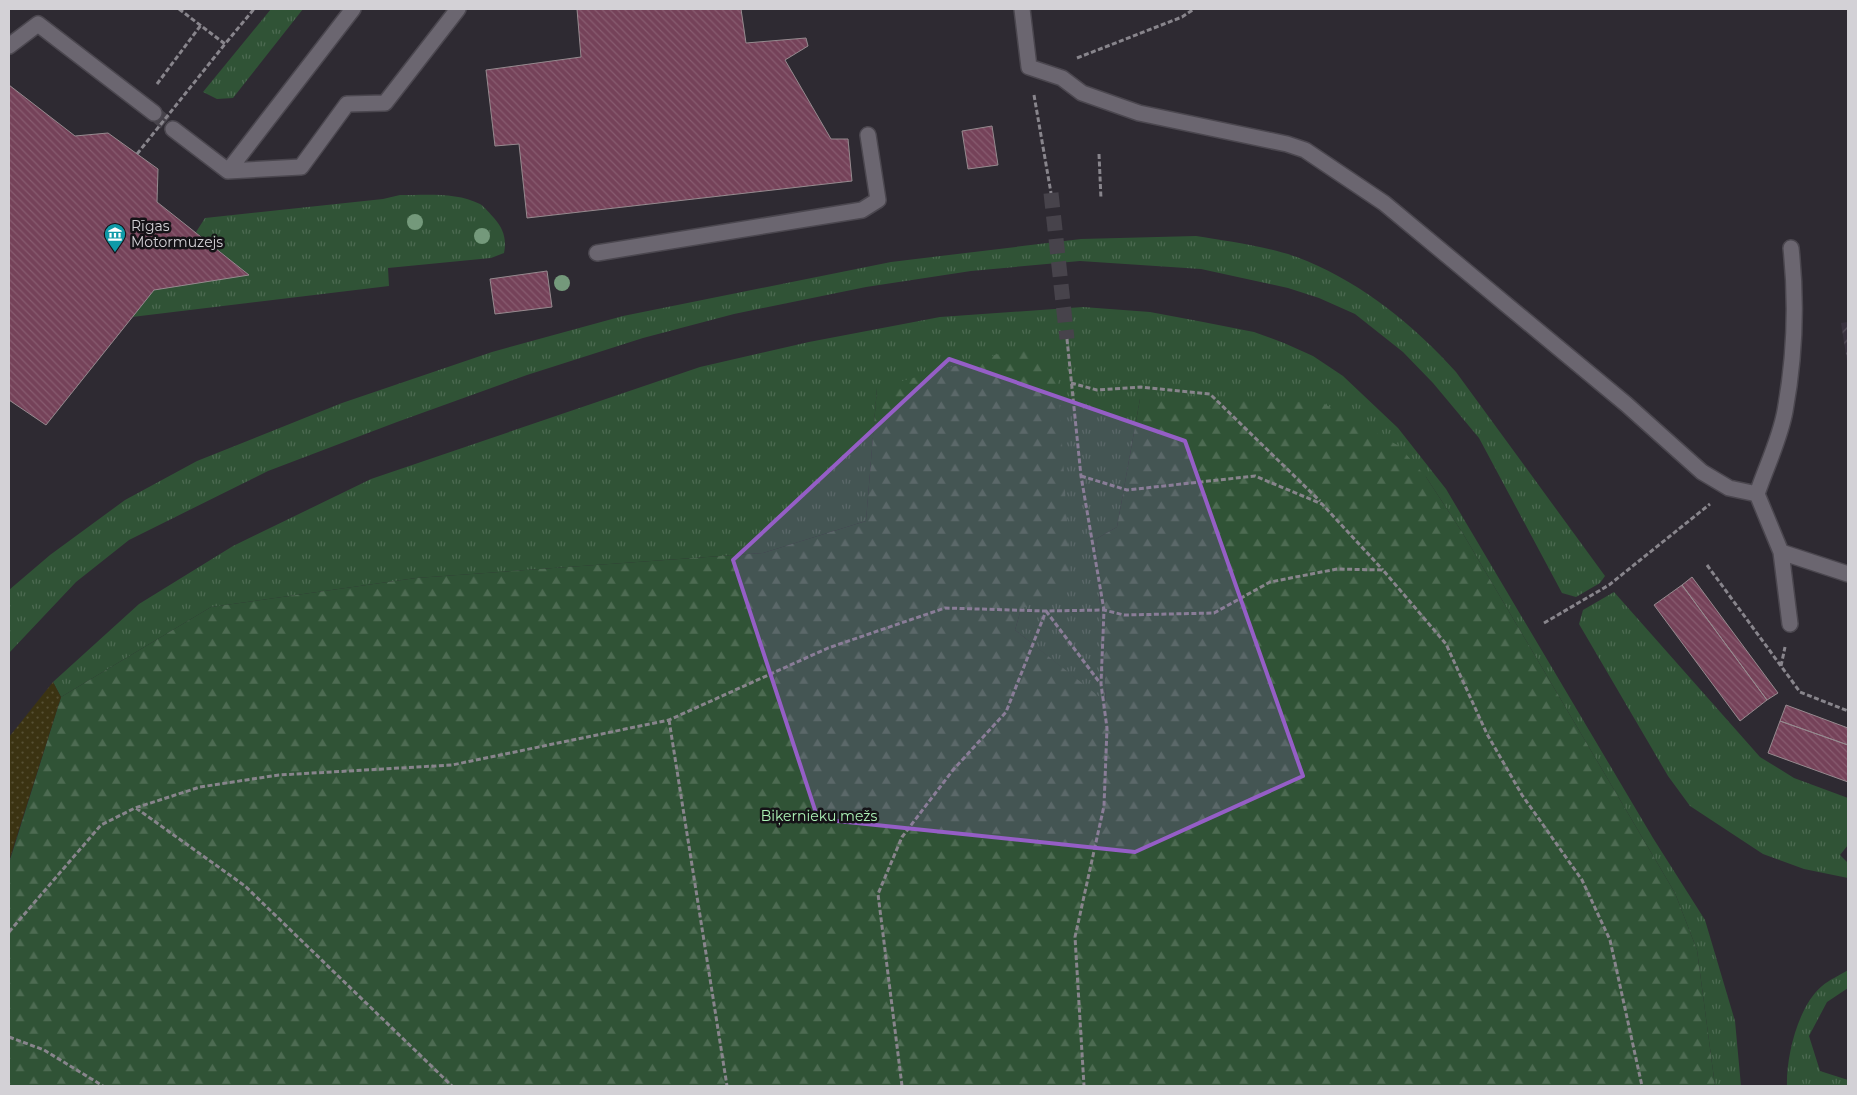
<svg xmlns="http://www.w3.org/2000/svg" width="1857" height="1095" font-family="Montserrat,sans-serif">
<defs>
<pattern id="industrial-furrows" width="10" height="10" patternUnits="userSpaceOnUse" patternTransform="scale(1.25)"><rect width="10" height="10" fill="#38313e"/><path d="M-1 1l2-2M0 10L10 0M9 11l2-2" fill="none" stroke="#544e59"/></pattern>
<pattern id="grass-tufts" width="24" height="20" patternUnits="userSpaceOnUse" patternTransform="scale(1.25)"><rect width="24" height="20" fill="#305336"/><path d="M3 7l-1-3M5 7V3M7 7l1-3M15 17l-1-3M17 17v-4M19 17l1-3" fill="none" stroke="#4d6b52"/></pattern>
<pattern id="forest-firs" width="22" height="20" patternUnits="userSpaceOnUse" patternTransform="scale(1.25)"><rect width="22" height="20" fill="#305336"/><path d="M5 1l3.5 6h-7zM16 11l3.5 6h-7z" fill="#4d6b52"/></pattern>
<pattern id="sand-dots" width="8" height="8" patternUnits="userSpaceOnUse" patternTransform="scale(1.25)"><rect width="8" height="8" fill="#3b3312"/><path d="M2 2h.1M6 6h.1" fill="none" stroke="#565034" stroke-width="1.8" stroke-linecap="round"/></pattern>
<pattern id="building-back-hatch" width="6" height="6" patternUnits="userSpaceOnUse" patternTransform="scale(1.25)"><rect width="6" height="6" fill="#754259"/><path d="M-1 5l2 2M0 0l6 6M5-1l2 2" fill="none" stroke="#885c70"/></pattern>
</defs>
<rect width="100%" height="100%" fill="#2e2a32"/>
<path fill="url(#industrial-furrows)" d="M1848 322V367L1841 323Z"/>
<path fill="url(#grass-tufts)" d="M271 9H303L233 98 217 99 203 92Z
M400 195C426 195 457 192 480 204 485 207 490 214 494 218 503 228 507 239 504 253L491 258 388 268 389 286 132 317 154 290 248 274 196 232 205 218 383 199Z
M1196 236C1228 241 1277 248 1307 261 1364 285 1415 326 1456 372L1605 576 1600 583 1576 597 1562 593 1479 438 1433 383 1403 352 1355 314 1319 298 1288 288 1201 269 1080 261 971 271 866 287 734 314 643 338 527 375 397 422 268 471 129 540 76 582 9 653V590L50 555 125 500 197 461 342 403 492 352 623 316 891 262 1081 239Z
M1083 307 1150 312 1198 321 1254 332 1284 343 1313 356 1343 376 1398 428 1446 489 1653 838 1705 920 1735 1021 1741 1086H1715L1697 950 1675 893 1462 532 1426 477 1140 399 1117 527 1096 539 1106 703 1015 630 1021 609 877 388 866 521 763 553 416 578 211 607 61 697 53 682 139 604 233 546 371 479 700 367 809 342 940 317Z
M1614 592 1760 757 1794 778 1848 798V845L1840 855 1848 863V878L1804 869 1763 854 1690 806 1668 776 1579 624 1583 610Z
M1848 970V988L1827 1002 1809 1036 1820 1071 1848 1080V1086H1787C1786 1057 1798 1006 1822 986 1829 980 1840 975 1848 970Z"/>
<path fill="url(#forest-firs)" d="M1020 348 1057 364 1071 585 1021 609 1015 630 1106 702 1096 539 1117 527 1140 399 1321 402 1399 446 1426 477 1462 532 1675 893 1697 950 1715 1086H9V863L61 697 211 607 416 578 763 553 866 521 877 388Z"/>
<path fill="url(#sand-dots)" d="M53 682 61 697 9 861V737Z"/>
<path fill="url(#building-back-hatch)" stroke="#968a8f" d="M577 9H741L746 43 806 38 808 46 785 60 831 139H848L852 181 527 218 519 144 495 146 486 70 581 57Z
M9 85 75 136 108 133 158 169 157 202 249 275 154 290 46 425 9 400Z
M992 126 998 165 968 169 962 131Z
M547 271 552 307 495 314 490 279Z
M1692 577 1778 693 1767 700 1682 585Z
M1682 585 1767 700 1740 721 1654 605Z
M1786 705 1848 728V745L1780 721Z
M1780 721 1848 745V782L1768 753Z"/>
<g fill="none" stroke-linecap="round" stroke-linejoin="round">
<path stroke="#47434b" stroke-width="15" stroke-dasharray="15 8" stroke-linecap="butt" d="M154 113 173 129
M1051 193 1067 339"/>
<g stroke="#4b474f" stroke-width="18">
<path id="minor" d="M1022 9 1029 67 1062 78 1082 93 1139 113 1287 144 1305 150 1384 203 1626 404 1702 472 1729 488 1757 494 1781 552 1848 574
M9 46 38 24 154 113
M173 129 228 171 353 9
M228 171 301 167 347 104 385 103 458 9
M597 253 862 210 878 200 868 135
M1757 494C1766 467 1780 439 1785 411 1795 356 1797 303 1791 248
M1781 552 1790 624"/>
</g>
<path stroke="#88858c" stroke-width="3" stroke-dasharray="5 2.5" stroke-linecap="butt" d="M179 9 225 44 254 9
M1077 58 1182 17 1194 9
M157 84 201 25
M1034 95 1051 193
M1099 154 1101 199
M1067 339 1081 476 1104 610 1101 684 1107 728 1104 806 1075 937 1084 1086
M1071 383 1097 390 1141 387 1210 394 1320 501
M1081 476 1127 490 1255 476 1322 504 1383 570
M1707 565 1800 692 1848 711
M1046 611 1100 683
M1544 623 1609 585 1710 504
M1781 666 1785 647
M669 720 727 1086
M136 808 245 886 452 1086
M9 932 101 825 135 808 200 787 279 775 452 765 669 720 828 648 945 608 1046 611 1104 610 1124 615 1214 613 1270 582 1337 569 1383 570 1446 644 1487 734 1522 795 1582 880 1610 940 1642 1086
M9 1037 44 1050 103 1086
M902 1086 878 894 902 837 953 770 1006 712 1046 611"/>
<use href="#minor" stroke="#6b6670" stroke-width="15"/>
<path stroke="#88858c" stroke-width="3" stroke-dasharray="5 2.5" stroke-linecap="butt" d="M137 154 225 44"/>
</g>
<g fill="#74997b">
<circle cx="415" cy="222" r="8"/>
<circle cx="482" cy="236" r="8"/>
<circle cx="562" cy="283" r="8"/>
</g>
<path fill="#955ec6" fill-opacity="0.2" stroke="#955ec6" stroke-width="4" stroke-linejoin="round" d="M949 359 1185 441 1303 776 1135 852 818 819 733 560Z"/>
<defs>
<g id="museum-pin" transform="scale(1.125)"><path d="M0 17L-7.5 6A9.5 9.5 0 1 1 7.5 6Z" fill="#0f9aa8" stroke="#151317"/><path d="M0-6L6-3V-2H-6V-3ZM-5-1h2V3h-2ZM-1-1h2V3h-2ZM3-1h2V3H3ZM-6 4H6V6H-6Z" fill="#fff"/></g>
</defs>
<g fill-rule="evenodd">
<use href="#museum-pin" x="115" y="234"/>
</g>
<g text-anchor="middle" stroke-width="5" stroke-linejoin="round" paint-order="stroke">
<g font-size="14" fill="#d3d1d6" stroke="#151317" text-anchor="start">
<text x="131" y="231">Rīgas<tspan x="131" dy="16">Motormuzejs</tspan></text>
</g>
<g font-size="14" fill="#adf3b7" stroke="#151317">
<text x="819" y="821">Biķernieku mežs</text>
</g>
</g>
<rect width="1857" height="1095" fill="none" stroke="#d3d1d6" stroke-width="20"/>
</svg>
